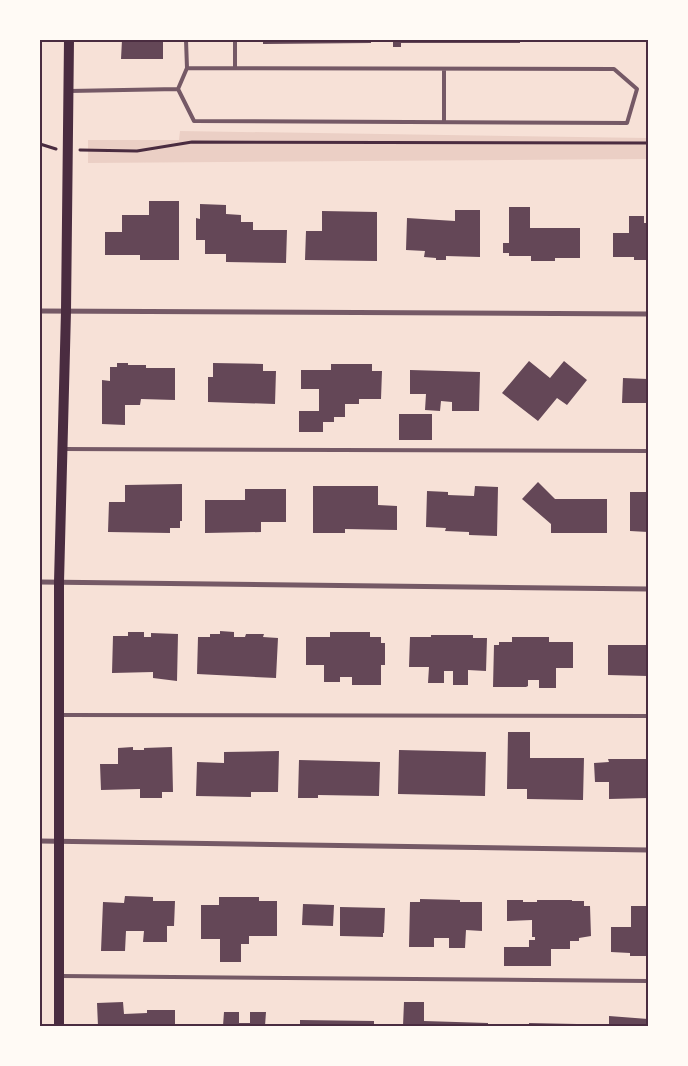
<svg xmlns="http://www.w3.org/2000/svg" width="688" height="1066" font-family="'DejaVu Sans',sans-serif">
<rect width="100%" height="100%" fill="#f7e1d7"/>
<path fill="#ebcfc5" d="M180 131 648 138V159L88 163V140H179Z"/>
<path fill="#644757" d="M122 40H163V59H121Z
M263 40H371V43L263 44Z
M393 40H520V43H401V47H393Z
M149 201H179V260H140V255H105V232H122V215H149Z
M200 204 226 205V214L241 215V222H253V230H287L286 263 226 262V254H205V240H196V218L200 219Z
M509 207H530V228H580V258H555V261H531V256H509V253H503V243H509Z
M455 210H480V257L446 256V260H436V258L424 257 425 251 406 250 407 218 455 221Z
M322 211 377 212V261L305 260 306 231H322Z
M629 216H644V223H648V260H634V257H613V233H629Z
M529 361 550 378 564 361 587 380 567 405 557 398 538 421 502 393Z
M117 363H128V365H146V368H175V400L141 399 140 405H125V425L102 424V380L110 381V367H117Z
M213 363 263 364V371H276L275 404 208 402V377H213Z
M331 364H372V371H382L381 399H359V404H345V417H334V422H323V432H299V411H319V389H301V370H331Z
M410 370 480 372 479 411H452V402L441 401 440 411 425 410 426 394H410Z
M623 378 648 379V403H622Z
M399 414H432V440H399Z
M538 482 555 499H607V533H551V524L522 499Z
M182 484V521H180V528H170V533L108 532 109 502H125V485Z
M313 486H378V505L397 506V530L345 529V533H313Z
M475 486 498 487 497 536 469 535V532L445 531 446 528 426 527 427 491 448 492V495L474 496Z
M245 489H286V522H261V532L205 533V500H245Z
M630 492H648V532L630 531Z
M220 631 234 632V637H245L246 634H264L263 637 278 638 276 678 197 674 198 637H210V634H220Z
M128 632H144V637H151V633L178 634 177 681 153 678V672L112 673 113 636H128Z
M330 632H370V637H381V643H385V665H381V685H352V677H340V682H324V665H306V637H330Z
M431 635H473V638H487L486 671 468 670V685H453V671H444V683H428L429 667H409L410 637H431Z
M512 637H549V642H573V668H556V688H539V680H528V686L526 687H493L494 645H499V642H512Z
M608 645H648V676L608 675Z
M508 732H530V758H584L583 800 527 799V789H507Z
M133 747V750H144V748L172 747 173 792H162V798H140V789L101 790 100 764H118V748Z
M399 750 486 752 485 796 398 794Z
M279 751 278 792H251V797L196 796 197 762 224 763V752Z
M608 759H648V798L609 799V782H595L594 763 609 762Z
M299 760 380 762 379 796 318 795V798H298Z
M125 896 153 897V901H175L174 926H167V942H143L144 931H126L125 951H101L103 902 124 903Z
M219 897H259V901H277V936H249V944H241V962H220V939H201V905H219Z
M420 899 460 900V902H482V931L466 930 465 948H449V938H434V947H409L410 902H420Z
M507 900H523V902H537V900H572V901H584V906H590L591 936 579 938V941H570V949H551V966H504V947H529V940H535V937H532V920L507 921Z
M303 904 334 905 333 926 302 925Z
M631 906H648V956H630V953L611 952V927H631Z
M340 907 385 908 384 933H383V937L340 936Z
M123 1002 124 1014 147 1013V1010H175V1026H98L97 1003Z
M404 1002H424V1021L488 1023V1026H403Z
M224 1012H239V1023H250V1012H266L265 1026H223Z
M609 1016 648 1019V1026H609Z
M300 1020 374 1021V1026H300Z
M529 1023 577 1024V1026H529Z"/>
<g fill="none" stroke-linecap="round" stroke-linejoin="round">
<path stroke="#4a2c40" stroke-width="3" d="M40 144 56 149
M80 150 137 151 192 142 648 143"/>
<path stroke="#755966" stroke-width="4" d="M186 40 187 68
M235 40V68
M444 69V122
M69 91 178 89 194 121 627 123 637 89 614 69 187 68 178 89
M62 449 648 451
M61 715 648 716
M61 976 648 981"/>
<path stroke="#755966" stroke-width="5" d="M40 311 648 314
M40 582 648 589
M40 841 648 850"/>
<path stroke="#4a2c40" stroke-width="10" d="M59 1026V582L66 311 69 40"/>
</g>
<rect width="688" height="1066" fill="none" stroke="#fffaf5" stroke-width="82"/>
<rect x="41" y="41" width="606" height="984" fill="none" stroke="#4a2c40" stroke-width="2"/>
</svg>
